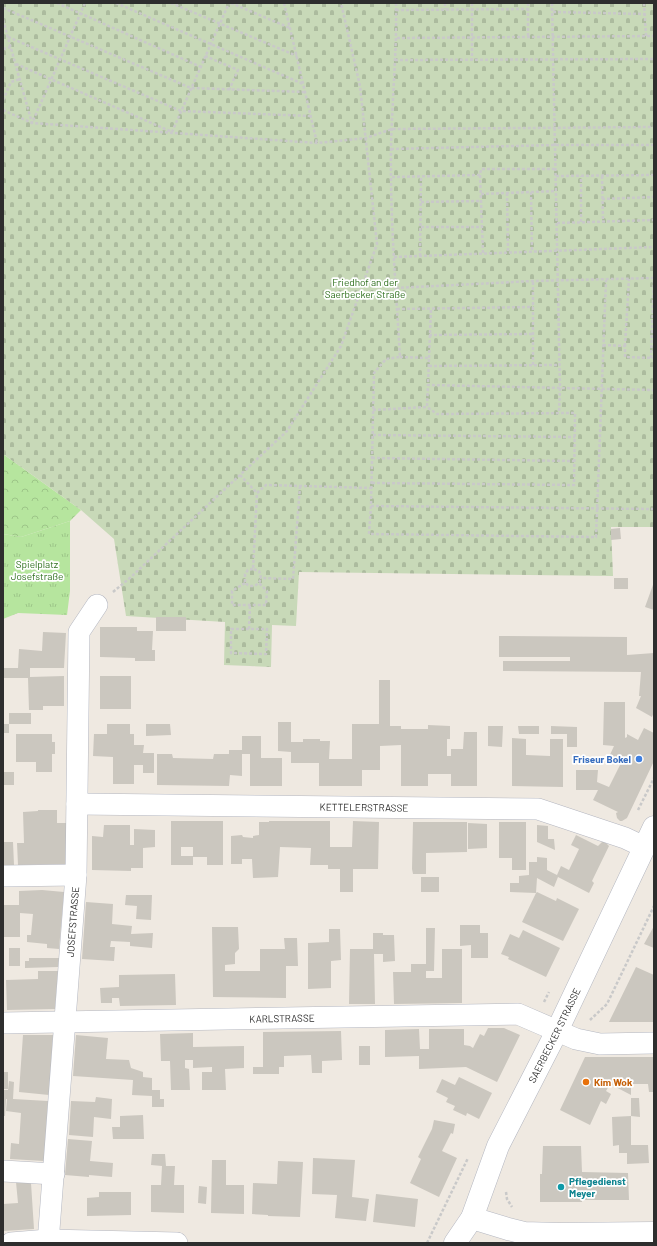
<svg xmlns="http://www.w3.org/2000/svg" width="657" height="1246" font-family="Barlow,sans-serif">
<defs>
<pattern id="forest-crowns" width="20" height="18" patternUnits="userSpaceOnUse"><rect width="20" height="18" fill="#b6e59e"/><path d="M2 6a3 3 0 1 1 6 0M12 15a3 3 0 1 1 6 0" fill="none" stroke="#9dc588"/></pattern>
<pattern id="cemetery-stones" width="16" height="16" patternUnits="userSpaceOnUse"><rect width="16" height="16" fill="#c8d9b8"/><path d="M2 7V4a2 2 0 0 1 4 0v3zM10 15v-3a2 2 0 0 1 4 0v3z" fill="#acbb9e"/></pattern>
<pattern id="park-tufts" width="24" height="20" patternUnits="userSpaceOnUse"><rect width="24" height="20" fill="#b6e59e"/><path d="M3 7l-1-3M5 7V3M7 7l1-3M15 17l-1-3M17 17v-4M19 17l1-3" fill="none" stroke="#9dc588"/></pattern>
</defs>
<rect width="100%" height="100%" fill="#efe9e1"/>
<path fill="url(#forest-crowns)" d="M3 454 81 510 70 521 21 537 3 534Z"/>
<path fill="url(#cemetery-stones)" d="M3 3H654V527H611L613 576 299 572 296 626 272 625 271 667 224 665 225 622 126 616 114 539 81 510 3 454Z"/>
<path fill="url(#park-tufts)" d="M70 521V591L67 615 18 613 3 619V534L21 537Z"/>
<path fill="#cbc7bf" fill-rule="evenodd" d="M620 528 621 539 611 540V529Z
M614 578H628V589H614Z
M654 582V610L645 607Z
M156 617H186V631H156Z
M100 627H137V631H153L152 650H155V661H135V658L100 657Z
M43 632 66 633 64 668H30V677L64 676V706H43V710H29L28 678H3V668H18L19 649 42 651Z
M499 636 627 637V655L654 653V712L652 717 636 708 641 696H639L641 672 503 671V661H570V657H499Z
M100 676H131V709H100Z
M379 680H390V726H401V729H428V725L450 726V739H447V756H451V749H463L464 732H477V786H451V774H428V786H401V745L380 746V770H362V786H319V763H291V752L278 751V722H291V742H303V739H320V741H330L329 759H352V724H379Z
M604 702H625V738L627 737V734L638 740 644 728 654 733V761L627 818 622 821H620L617 818 616 813 618 812 593 800 598 790H576V770H598L597 782 609 787 620 765 608 759 614 746 603 745Z
M9 713H31V724H9Z
M3 724H9V733H3Z
M107 724H130V734H134V745H144L143 753H154V773H143V765H134V784H113V757L93 756 94 734H107Z
M146 724H170L171 735 146 736Z
M488 726H503L502 747 488 746Z
M518 726H539V734H519Z
M551 726 577 727V747H567V734H551Z
M16 734H52V742H55V754H52V772H36V762H16Z
M242 736H261V758H282V786H250V754H242V776L230 775 229 786 157 785V754H172L173 758 213 759 214 754H229V750H242Z
M512 738 526 739V755L550 756V739H563V787L512 786Z
M3 772H14V785H3Z
M38 810H57V823H66V864L18 865 17 843H24L23 812 38 811Z
M171 821H223V865H207V857H193V865H171ZM181 847H193V856H181Z
M269 821H330V847H352L353 821 379 822 378 869H353V892H340V869H328V865H310L311 848 280 847 278 877 253 878 252 859H242V864H231V836L242 835 243 837 253 838V836L259 835V822H269Z
M413 822H467V852L426 853V874H413L412 869Z
M499 822H526V870H512V858H499Z
M468 823 487 824V848L468 849Z
M104 825H130V845H134V829L155 830V847L143 848V868H131V871L92 870V836L103 837Z
M537 825 548 826V839H554L555 850 537 842Z
M576 835 598 846 602 842H605L609 846 592 881 594 883 589 893 558 877 554 887 537 878 536 893 537 892 556 901 557 898 579 909 563 941 522 922 536 893 510 892V883H519V876L529 875V862H537V857L547 858V870L557 875 561 866 569 870 579 849 571 845Z
M3 842H13L14 865 3 866Z
M421 877H439V892H421Z
M42 890 64 892 59 949 47 948V944L27 942V935H31L33 914 20 913V937H3V905H19V891Z
M126 895H152L151 920 136 919 137 906 125 905Z
M86 902 113 904 112 924 132 926 131 934 153 933 152 948 130 946V942L111 941 110 947H115L114 961 82 959Z
M460 925H480V933H488V958H471V945L460 946Z
M654 926V948L644 944Z
M212 927H238L239 949 235 953V964L225 965V971H260V949H285L284 938H297L298 966H286V998L213 997Z
M426 928H435L434 971H426V978H442V949H462V1003L394 1004 393 972H411V964H426Z
M329 929H340L341 960 331 961V988L308 989V943L329 942Z
M523 930 560 948 546 977 508 959 509 957 501 954 510 934 519 938Z
M373 933H383V935H394L395 961 383 962V954H374L375 1004H349L350 949H373Z
M9 948H20V966H9Z
M29 958H59L58 967 25 968V961H29Z
M636 967 654 975V1022H609Z
M38 971H58L55 1009 7 1010 6 980 38 979Z
M175 974 176 1005 120 1006 119 998H112V1003H101L100 988 119 987V975Z
M488 1028H504L520 1035 497 1082 466 1067 419 1069V1056L385 1057V1030L419 1029 420 1049H429V1029H464V1045L470 1046 473 1048 480 1034 484 1036Z
M341 1031 342 1060 322 1061V1073H312L311 1055 284 1056V1067H279V1074H253V1067H263V1032Z
M193 1033V1047L244 1046V1068L225 1069 226 1090H202V1072H212V1067L193 1068V1060H185V1068L189 1069 190 1090H171L170 1061H161L160 1034Z
M23 1035H53L49 1095 19 1092Z
M76 1035 108 1038 106 1059 129 1060 131 1068 143 1072V1077L152 1078V1090H160V1099H164V1107H152V1096L132 1095 133 1080 73 1076Z
M359 1046H370V1065H359Z
M585 1057H654V1092H649L648 1084H631V1095L610 1084 606 1091 611 1094 606 1104 601 1101 590 1125 560 1110Z
M3 1072H8V1089H3Z
M459 1077 492 1093 479 1119 467 1113 466 1116 453 1110 455 1106 446 1102 448 1098 436 1092 442 1079 455 1085Z
M9 1081 14 1082 13 1099 48 1101 44 1161 10 1159 11 1143 19 1144 21 1113 6 1111 7 1099H6L5 1116H3V1090H8Z
M96 1097 112 1099 111 1119 94 1117 93 1137 69 1135 71 1101 95 1102Z
M631 1098H639L640 1117 631 1116Z
M143 1115 144 1139H113L112 1127H120V1116Z
M631 1116V1145H648L649 1163 627 1164V1153H619V1145L613 1146 612 1117Z
M434 1120 455 1124 453 1134 451 1133 442 1151 457 1158 439 1197 410 1183 421 1159 418 1157 432 1129Z
M68 1139 92 1141 90 1161 113 1163 112 1177 89 1175V1177L65 1175Z
M543 1146H581L582 1172 628 1173 629 1200H582V1202H540V1174H542Z
M152 1154H165L166 1166H175L174 1185H184V1213L151 1212V1185H161L162 1166 151 1165Z
M313 1158 355 1160 352 1197 369 1199 366 1221 335 1218 337 1195 312 1194Z
M212 1160H226V1185H244V1214L211 1213Z
M278 1161 303 1162 300 1217 268 1216V1215L252 1214 253 1183 277 1184Z
M16 1182 31 1183 34 1229 3 1231V1204L18 1203Z
M199 1186 207 1187 206 1204 198 1203Z
M99 1192H131V1215L87 1216V1198L99 1197Z
M376 1194 418 1199 415 1227 373 1222Z"/>
<g fill="none" stroke-linecap="round" stroke-linejoin="round">
<g stroke="#b4b7c1" stroke-width="22">
<g id="street">
<path id="s1" d="M77 804 538 809 625 838 644 847"/>
<path d="M3 876 76 875"/>
<path id="s2" d="M3 1023 518 1014 576 1039 600 1044 654 1043"/>
<path d="M3 1171 54 1174"/>
<path d="M11 1243 48 1240 177 1243"/>
<path id="s3" d="M48 1243 76 875 79 632 97 605"/>
</g>
</g>
<g stroke="#b4b7c1" stroke-width="23">
<g id="secondary">
<path d="M472 1218 508 1229 524 1233 559 1234 654 1233"/>
<path id="s4" d="M455 1243 472 1218 498 1146 557 1031 654 827"/>
</g>
</g>
<path stroke="#c9c9c9" stroke-width="2.5" stroke-dasharray="3 2" stroke-linecap="butt" d="M57 3 201 67
M116 3 303 84
M171 3 297 56
M231 3 290 28
M284 3 317 143
M396 3C397 52 392 100 391 148 390 218 396 288 400 357L386 359 374 373 371 506 369 534 596 537 606 280
M445 3V9
M472 3V60
M528 3V36
M552 3 560 388 559 413
M644 3 646 36
M3 8 191 88 305 92
M396 10 528 9
M553 12 645 14
M3 20 32 123 85 3
M8 37 181 111 311 116
M397 38 654 36
M3 49 11 47
M205 56 238 70 229 90
M395 60 654 59
M16 64 172 132 229 3
M3 100 11 82 20 79
M3 110 32 123 317 143 366 138 392 129 654 127
M391 149 555 145H654
M480 175 483 253
M556 176 654 175
M602 176 603 221
M392 177 480 175 481 169H556
M531 192 532 251
M507 193 508 252
M481 194 556 191
M602 199 654 197
M421 202 481 201
M581 222V176
M557 223 654 220
M421 227H482
M420 256 421 176
M394 257 654 247
M396 288 533 281 654 278
M397 309 533 307
M429 335 533 334
M603 345 625 346V357L654 358
M625 346 629 279
M400 357 429 358 428 385
M429 358 431 309
M651 358 654 278
M533 365V281
M429 366 560 365
M373 410 427 407 428 385 654 390
M373 435 575 437
M372 458 574 461
M240 475 257 493
M372 483 574 485 575 413 437 414 427 407
M300 486 293 579 261 578 259 571 253 569 257 493 266 485 372 488
M371 506 654 509
M253 569 248 570 245 574V583C250 587 254 587 259 583L261 578
M245 583 232 591V605H266L267 591 259 583
M113 592 131 577 287 431 341 346 377 244 360 86 341 3
M231 629H267L266 654 231 653Z
M249 629 250 605
M638 810 654 778
M544 1002 549 992
M590 1020 607 1004 654 906
M506 1192 507 1199 512 1207
M427 1243 468 1158"/>
<use href="#street" stroke="#fff" stroke-width="21"/>
<use href="#secondary" stroke="#fff" stroke-width="22"/>
</g>
<circle fill="#3f7fe0" stroke="#fff" stroke-width="1.5" cx="639" cy="759" r="4"/>
<circle fill="#e8710a" stroke="#fff" stroke-width="1.5" cx="586" cy="1082" r="4"/>
<circle fill="#0f9aa8" stroke="#fff" stroke-width="1.5" cx="561" cy="1187" r="4"/>
<g text-anchor="middle" stroke-width="3.5" stroke-linejoin="round" paint-order="stroke">
<g font-size="10" fill="#2c6e1b" stroke="#fff">
<text x="365" y="286">Friedhof an der<tspan x="365" dy="12">Saerbecker Straße</tspan></text>
<text x="37" y="568">Spielplatz<tspan x="37" dy="12">Josefstraße</tspan></text>
</g>
<g font-size="10" font-weight="bold" fill="#366cbe" stroke="#fff" text-anchor="end">
<text x="631" y="763">Friseur Bokel</text>
</g>
<g font-size="10" fill="#2e2e2e" stroke="#fff">
<text dy="4" stroke="none"><textPath href="#s1" startOffset="287">KETTELERSTRASSE</textPath></text>
<text dy="4" stroke="none"><textPath href="#s3" startOffset="322">JOSEFSTRASSE</textPath></text>
<text dy="4" stroke="none"><textPath href="#s2" startOffset="279">KARLSTRASSE</textPath></text>
<text dy="4" stroke="none"><textPath href="#s4" startOffset="231">SAERBECKER STRASSE</textPath></text>
</g>
<g font-size="10" font-weight="bold" fill="#c56008" stroke="#fff" text-anchor="start">
<text x="594" y="1086">Kim Wok</text>
</g>
<g font-size="10" font-weight="bold" fill="#0d838f" stroke="#fff" text-anchor="start">
<text x="569" y="1185">Pflegedienst<tspan x="569" dy="12">Meyer</tspan></text>
</g>
</g>
<rect width="657" height="1246" fill="none" stroke="#2e2e2e" stroke-width="8"/>
</svg>
